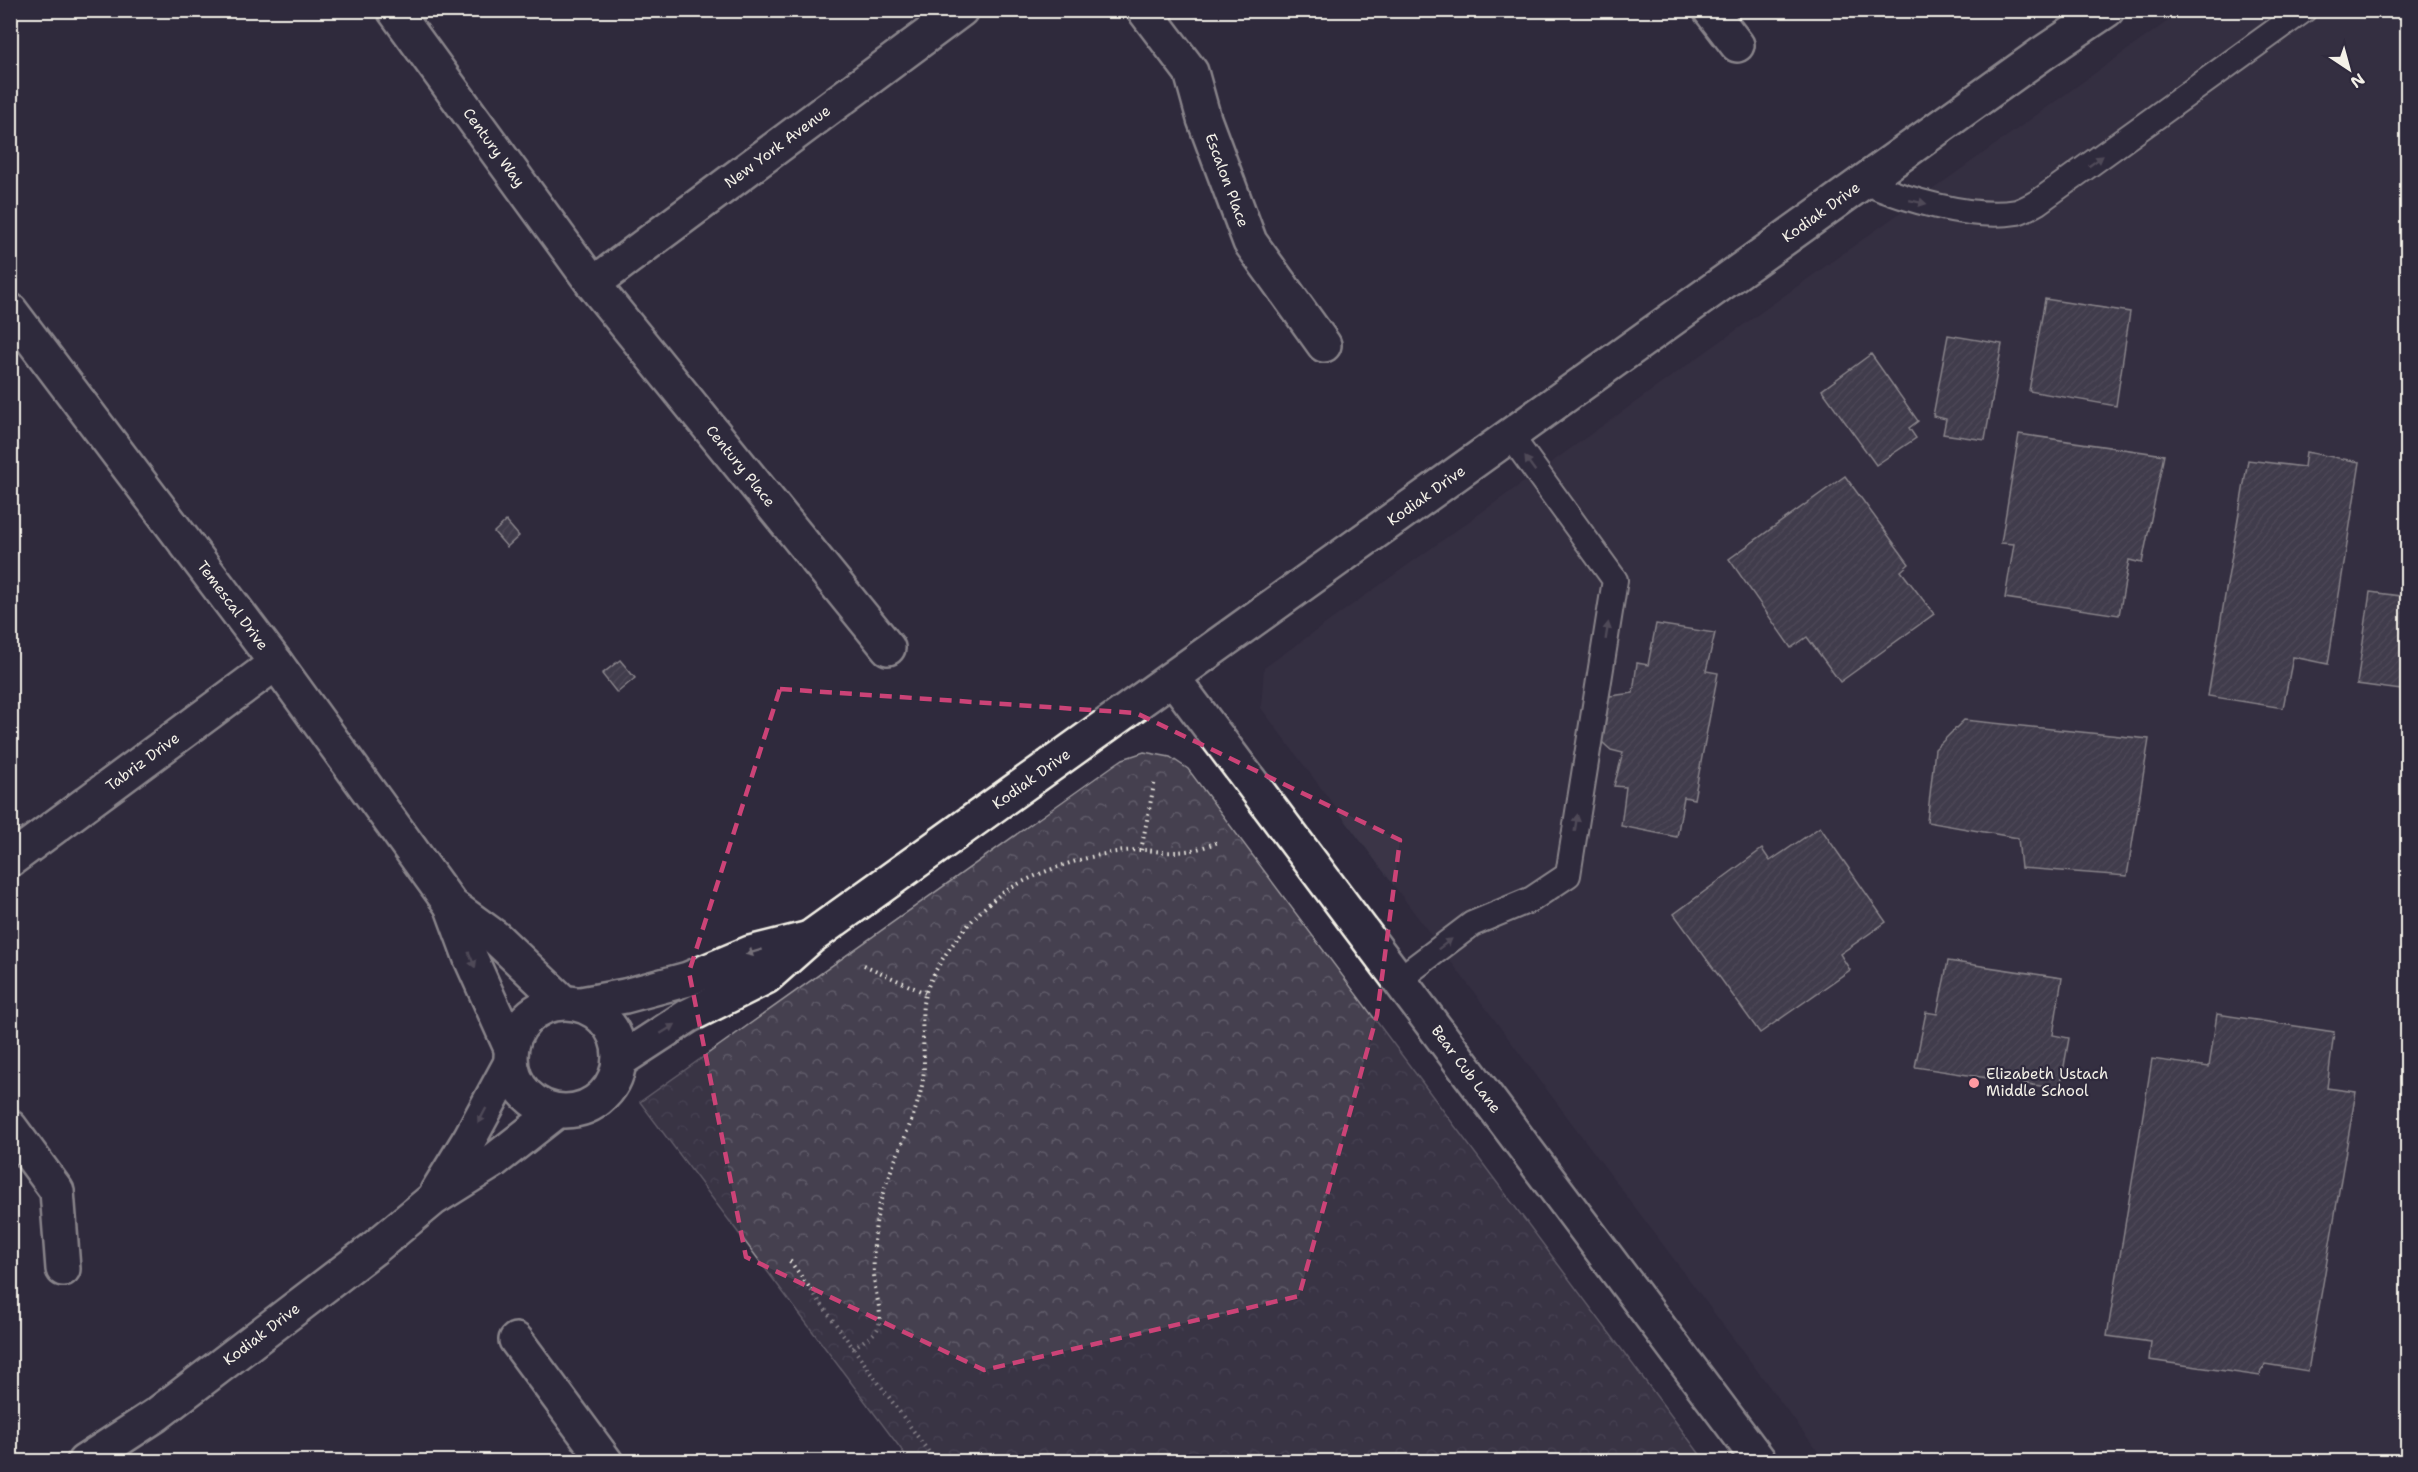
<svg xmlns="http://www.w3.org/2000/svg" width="2418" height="1472" font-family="'Shantell Sans',sans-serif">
<defs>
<pattern id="forest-crowns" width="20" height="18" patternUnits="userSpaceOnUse" patternTransform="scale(1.5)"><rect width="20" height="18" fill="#454050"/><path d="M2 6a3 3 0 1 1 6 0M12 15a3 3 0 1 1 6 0" fill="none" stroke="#605c69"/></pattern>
<pattern id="building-hatch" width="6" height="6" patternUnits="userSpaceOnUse" patternTransform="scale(1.5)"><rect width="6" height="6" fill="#56525f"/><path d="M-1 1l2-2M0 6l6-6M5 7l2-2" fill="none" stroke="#6f6b76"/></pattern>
</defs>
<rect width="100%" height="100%" fill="#2f2a3d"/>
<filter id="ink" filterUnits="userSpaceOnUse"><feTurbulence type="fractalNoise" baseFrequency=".0167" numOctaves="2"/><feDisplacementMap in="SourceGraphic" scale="12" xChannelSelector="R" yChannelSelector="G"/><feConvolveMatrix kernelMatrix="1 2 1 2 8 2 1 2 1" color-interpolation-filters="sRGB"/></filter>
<g filter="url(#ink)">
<path fill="#3b3647" d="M2182 11H2407V1461H1825L1261 708 1264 668Z"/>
<path fill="url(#forest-crowns)" stroke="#9c989c" stroke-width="1.5" d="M1144 752 1170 757 1188 769 1705 1461H910L640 1102 1114 765 1123 759Z"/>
<path fill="url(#building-hatch)" stroke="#f4f1e8" stroke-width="1.5" d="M2045 299 2130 312 2116 406 2029 391Z
M1948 335 2002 344 1985 440 1943 434 1946 419 1933 416Z
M1871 354 1918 421 1909 428 1916 438 1876 465 1822 390Z
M2019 434 2164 455 2142 563 2129 560 2119 615 2005 598 2014 544 2001 543Z
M2306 452 2360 462 2328 664 2293 657 2283 708 2208 696 2248 460 2304 467Z
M1845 476 1909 564 1901 571 1934 614 1840 682 1807 637 1791 648 1729 559Z
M506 521 519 536 507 547 494 532Z
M2370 592 2408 597V691L2357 684Z
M1656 624 1715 633 1706 671 1718 673 1694 799 1684 797 1677 837 1621 826 1626 787 1614 786 1623 753 1611 750 1602 742 1597 729 1602 705 1610 696 1633 693 1637 663 1648 665Z
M620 660 635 678 617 693 602 674Z
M1964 720 2149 739 2127 876 2021 868 2018 838 1927 822 1935 749Z
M1820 827 1886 922 1840 954 1850 970 1760 1033 1674 914 1762 849 1770 861Z
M1948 961 2062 978 2053 1035 2069 1038 2060 1089 1915 1067 1926 1012 1937 1014Z
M2217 1014 2334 1032 2327 1088 2356 1092 2308 1371 2265 1364 2260 1376 2149 1360 2151 1342 2107 1336 2152 1059 2209 1067Z"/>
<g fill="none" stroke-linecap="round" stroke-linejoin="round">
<g stroke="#f4f1e8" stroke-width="28">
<path id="lane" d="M1863 182C1905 199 1971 220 2017 212 2024 210 2031 206 2038 202L2304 10
M1398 980 1472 924 1532 899 1568 875 1615 580 1510 435"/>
</g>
<g stroke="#f4f1e8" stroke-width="38">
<g id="street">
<path id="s1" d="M394 10 593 284 888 648"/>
<path id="s2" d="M1144 10 1191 72 1204 119 1250 242 1324 345"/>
<path d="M1710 10 1737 45"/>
<path id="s3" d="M593 284 961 10"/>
<path id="s4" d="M10 310 276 663 451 905 471 959 510 1046"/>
<path id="s5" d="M1173 678 1760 1462"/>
<path id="s6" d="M10 860 276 663"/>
<path d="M451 905 495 937 563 1002"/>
<path d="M10 1127 57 1191 63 1269"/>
<path d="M516 1340 606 1462"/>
</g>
</g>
<g stroke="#f4f1e8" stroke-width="38">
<g id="secondary">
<circle cx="565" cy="1057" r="54"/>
<path d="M581 1004 625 996 688 979 750 953 806 939"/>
<path id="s7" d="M619 1061 688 1016 766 977 811 937 2043 53 2107 10"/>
<path d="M437 1192 470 1138 510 1064"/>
<path id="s8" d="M84 1462 156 1415 373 1249 433 1199 492 1162 557 1111"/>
</g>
</g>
<path stroke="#f4f1e8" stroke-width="4" stroke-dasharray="1.5 4.5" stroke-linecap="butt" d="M1141 850 1155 780
M864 965 925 993
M790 1261 936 1462
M853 1348C861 1342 874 1336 878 1328 883 1315 877 1300 875 1287 873 1266 873 1244 876 1224 882 1177 910 1136 921 1090 928 1062 920 1033 923 1004 927 971 975 910 1004 892 1040 870 1099 850 1142 850 1152 850 1163 853 1173 852 1189 852 1203 848 1218 842"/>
<use href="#lane" stroke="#2f2a3d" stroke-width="24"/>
<use href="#street" stroke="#2f2a3d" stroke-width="33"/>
<use href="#secondary" stroke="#2f2a3d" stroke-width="33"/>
</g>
<defs><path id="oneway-solid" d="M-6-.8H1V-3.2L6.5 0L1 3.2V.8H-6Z" transform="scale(1.5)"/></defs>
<g fill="#747079">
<use href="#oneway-solid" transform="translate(2096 161) rotate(-36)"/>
<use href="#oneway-solid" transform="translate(1918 202) rotate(12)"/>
<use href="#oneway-solid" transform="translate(1530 464) rotate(-126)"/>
<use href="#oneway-solid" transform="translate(1607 631) rotate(-81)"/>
<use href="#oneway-solid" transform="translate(1576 823) rotate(-81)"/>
<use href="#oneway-solid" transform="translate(1445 944) rotate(-37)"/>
<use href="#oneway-solid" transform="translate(754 952) rotate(163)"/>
<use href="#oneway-solid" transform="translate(472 960) rotate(67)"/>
<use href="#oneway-solid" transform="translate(668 1029) rotate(-32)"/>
<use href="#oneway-solid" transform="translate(482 1116) rotate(118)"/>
</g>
</g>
<path d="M0 0H2418V1472H0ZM780 689 1136 713 1400 840 1377 1015 1299 1296 984 1370 746 1257 689 972Z" fill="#2f2a3d" fill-opacity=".55" fill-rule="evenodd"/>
<path fill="none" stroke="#cc4377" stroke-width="4.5" stroke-dasharray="12 8" stroke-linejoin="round" d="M780 689 1136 713 1400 840 1377 1015 1299 1296 984 1370 746 1257 689 972Z"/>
<circle fill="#ff9aa2" stroke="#2f2a3d" stroke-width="2" cx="1974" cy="1083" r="6"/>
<g text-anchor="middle" stroke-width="4.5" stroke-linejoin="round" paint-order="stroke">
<g font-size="15" fill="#f4f1e8" stroke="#2f2a3d">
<text dy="5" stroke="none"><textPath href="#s1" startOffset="170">Century Way</textPath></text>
<text dy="5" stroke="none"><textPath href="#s3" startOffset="230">New York Avenue</textPath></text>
<text dy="5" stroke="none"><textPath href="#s2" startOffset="192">Escalon Place</textPath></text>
<text dy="5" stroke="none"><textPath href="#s7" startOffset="1473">Kodiak Drive</textPath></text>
<text dy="5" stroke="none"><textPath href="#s1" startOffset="573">Century Place</textPath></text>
<text dy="5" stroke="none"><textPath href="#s7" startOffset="987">Kodiak Drive</textPath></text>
<text dy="5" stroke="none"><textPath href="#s4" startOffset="370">Temescal Drive</textPath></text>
<text dy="5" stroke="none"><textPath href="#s6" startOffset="165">Tabriz Drive</textPath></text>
<text dy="5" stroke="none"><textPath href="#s7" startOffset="501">Kodiak Drive</textPath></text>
<text dy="5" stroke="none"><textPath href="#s5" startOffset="489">Bear Cub Lane</textPath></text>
<text dy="5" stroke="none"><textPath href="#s8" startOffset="219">Kodiak Drive</textPath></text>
</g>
<g font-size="15" fill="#f4f1e8" stroke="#2f2a3d" text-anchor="start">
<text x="1986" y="1079">Elizabeth Ustach<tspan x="1986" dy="17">Middle School</tspan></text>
</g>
</g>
<rect width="2418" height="1472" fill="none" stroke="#2f2a3d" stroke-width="36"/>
<rect x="18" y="18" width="2382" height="1436" fill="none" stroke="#f4f1e8" stroke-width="2" filter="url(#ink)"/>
<g transform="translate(2349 69) rotate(144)" stroke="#2f2a3d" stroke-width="4.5" paint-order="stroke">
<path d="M0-4.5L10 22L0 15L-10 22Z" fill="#f4f1e8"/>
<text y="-9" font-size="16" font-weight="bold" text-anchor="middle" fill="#f4f1e8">N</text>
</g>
</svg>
